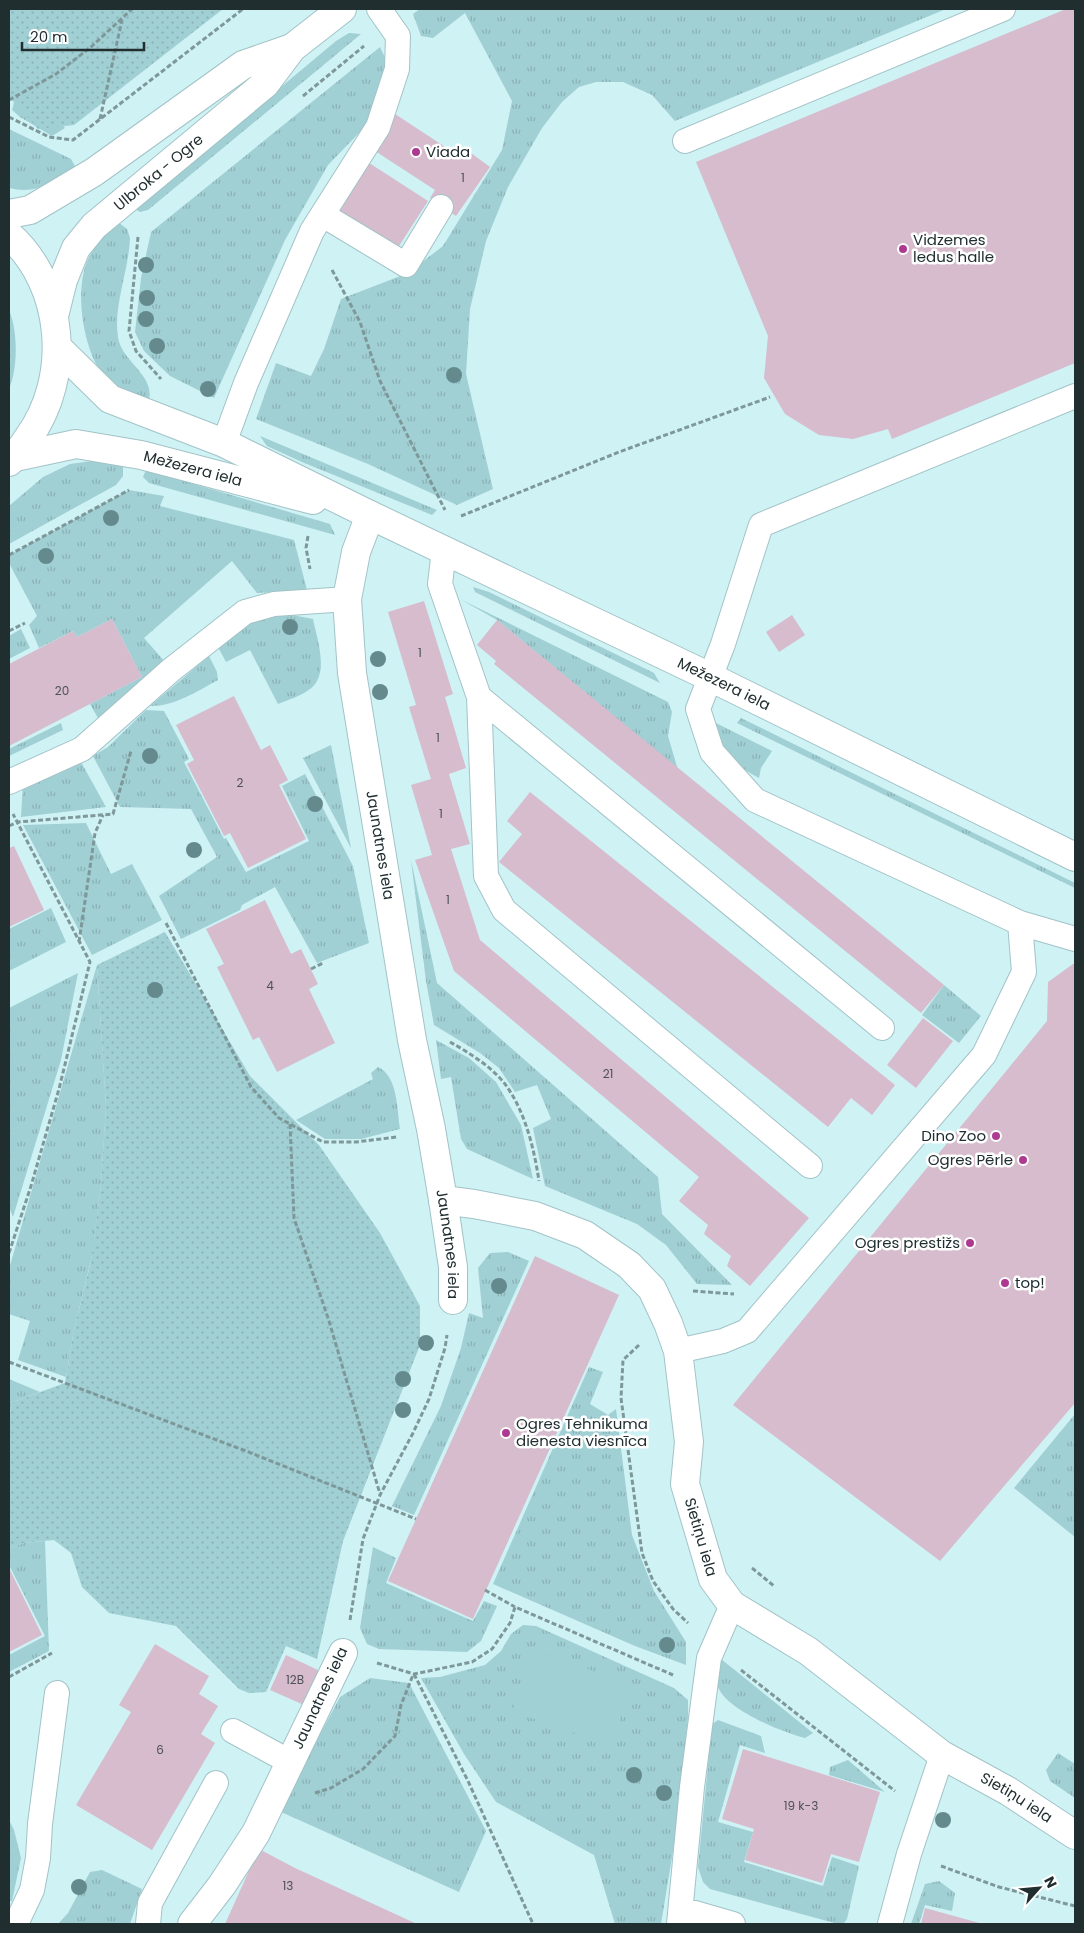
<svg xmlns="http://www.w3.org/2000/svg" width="1084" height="1933" font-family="Poppins,sans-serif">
<defs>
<pattern id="grass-tufts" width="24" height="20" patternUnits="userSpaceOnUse" patternTransform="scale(1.25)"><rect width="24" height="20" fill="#a0cfd4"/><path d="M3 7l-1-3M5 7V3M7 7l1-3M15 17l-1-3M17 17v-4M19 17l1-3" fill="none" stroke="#8ab2b6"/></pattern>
<pattern id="park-dots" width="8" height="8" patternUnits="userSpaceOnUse" patternTransform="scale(1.25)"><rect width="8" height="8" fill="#a0cfd4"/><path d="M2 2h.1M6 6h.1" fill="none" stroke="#8ab2b6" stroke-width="1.8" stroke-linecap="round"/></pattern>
</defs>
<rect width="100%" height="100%" fill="#cff2f5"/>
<path fill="url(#grass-tufts)" d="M420 9H946L675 121 652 95 623 82H596L579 87 562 102 542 128 508 187 486 241 470 309 466 374 493 489 457 505 368 464 256 419 276 363 311 376 324 349 341 299 408 273 443 246 502 150 512 101 465 13 433 38 421 36 413 14Z
M349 33 361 34 148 210 140 212 135 209 336 41Z
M380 47 387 62 377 107 359 133 328 165 285 240 214 398 170 376 144 351 135 332 141 278 151 232Z
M34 92 65 128 52 136 20 117 12 110 15 99Z
M9 129 71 159 76 168C53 182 37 195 9 188Z
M118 222 127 229 130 238C129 270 113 306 118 337 121 361 155 375 149 400 135 394 116 390 105 378 83 351 73 289 89 257 96 243 106 233 118 222Z
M9 310C18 331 18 368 9 389Z
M260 436 437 510 432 515 302 462 267 446Z
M99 460 123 464V476L116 485 9 544V506L43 477 70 464Z
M146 470 330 524 335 535 149 483 143 477Z
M129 490 164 496 160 506 294 540 307 590 257 593 232 561 144 638 166 663 99 720 90 704 142 677 112 619 77 637 73 631 39 648 29 625 37 616 9 563V555Z
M473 587 489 592 654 673 660 683 475 592Z
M460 599 668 702 672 712 668 736 678 770 497 620Z
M272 611 313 619C317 639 330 674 310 689 301 696 288 700 278 704L250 650 226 662 218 647 252 620Z
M21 629 30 648 9 659V636Z
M209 656 217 672 218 680C196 692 175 706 150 706Z
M146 710 164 711 189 759 184 762 224 839 226 838 246 872 309 841 282 786 305 774 353 866 369 943 317 963 275 887 242 905 240 910 181 939 159 896 217 857 191 809 120 807 93 756 108 747Z
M741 718 1075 883V888L737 723Z
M714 722 772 751 761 768 759 778 718 755Z
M61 723 63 730 9 756V749Z
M331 745 351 848 303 758Z
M81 762 106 807 21 817 23 782Z
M86 823 111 874 132 864 162 920 92 955 23 825Z
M411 860 437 983 658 1177 662 1214 732 1285 697 1284 666 1245 637 1224 545 1186 533 1128 551 1119 537 1085 515 1092 499 1068 480 1053 434 1025 426 981Z
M51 908 66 942 9 971V929Z
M97 965 106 1106 101 1185 92 1256 74 1330 66 1377 18 1360 30 1321 9 1314V1269Z
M78 973 61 1060 13 1217 9 1207V1008Z
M944 985 981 1016 959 1043 922 1015Z
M436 1040 469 1058 496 1082 521 1125 533 1179 467 1149 461 1139 451 1077 441 1079Z
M378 1067C398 1076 397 1110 400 1129L361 1139H325L296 1120 373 1079 371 1073Z
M508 1252 529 1261 414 1515 392 1506 441 1406 461 1348 469 1313 483 1318 478 1268 490 1253Z
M589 1367 603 1372 590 1404 608 1415 616 1409 632 1535 654 1591 686 1642V1665L635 1646 493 1584Z
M9 1379 40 1392 13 1402 9 1415Z
M1075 1414V1537L1014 1488Z
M45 1541 49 1651 9 1672V1655L45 1636 9 1565V1548L24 1543Z
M373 1547 396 1558 386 1583 473 1621 484 1601 497 1606 481 1641 467 1652 379 1649 367 1644 360 1628Z
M523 1625 536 1626 674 1688 688 1700V1718L674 1845 661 1924H615L594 1855 496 1802 464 1754 421 1678 440 1677 485 1665 501 1651 511 1634Z
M721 1659 813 1733 805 1738C784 1733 718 1707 717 1682 717 1675 719 1666 721 1659Z
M370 1678 409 1683 486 1831 459 1892 279 1811 340 1697Z
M718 1720 761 1736 765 1753 740 1745 718 1822 753 1832 744 1862 823 1886 832 1857 859 1866 847 1919 844 1923 838 1924 710 1889 703 1882 698 1867 712 1724Z
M1058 1753 1075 1764V1798L1050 1781 1046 1770Z
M848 1760 885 1792 829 1775 830 1767Z
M9 1820 14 1830 21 1858 12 1901H9Z
M102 1870 142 1889 130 1924H58L68 1913 90 1872Z
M939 1881 955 1893 952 1911 925 1905 919 1924H911L925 1884Z"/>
<path fill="url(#park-dots)" d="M9 9H223L74 125 38 129 16 103 9 99Z
M165 932 250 1076 319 1145 380 1233 420 1306V1345L343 1541 317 1659 286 1646 266 1692 249 1693 239 1689 176 1626 109 1613 82 1587 71 1553 54 1540 24 1543 9 1548V1415L13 1402 65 1383 74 1330 91 1261 101 1185 106 1106 97 965Z"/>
<path fill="#a0cfd4" d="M533 1649 632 1685 611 1746 512 1711Z"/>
<path fill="#d6bccd" d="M1066 9H1075V363L892 439 888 429 853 439 819 435 785 414 764 378 768 336 696 162Z
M395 114 459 156 464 148 490 167 456 216 430 198 435 190 372 149Z
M363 159 428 201 388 263 323 221Z
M424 601 453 694 445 697 466 768 449 774 470 844 451 849 480 940 809 1218 750 1286 727 1266 731 1256 704 1234 708 1225 679 1201 699 1177 454 971 415 860 432 855 411 785 431 779 409 707 416 705 388 612Z
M792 615 805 635 779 652 766 632Z
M112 619 142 677 9 746V664L73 631 77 637Z
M497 620 944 985 921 1013 494 664 496 661 477 645Z
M234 696 261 750 270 745 288 780 279 785 306 839 248 868 230 833 224 836 187 764 194 760 176 725Z
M530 792 895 1085 872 1115 851 1098 828 1127 499 862 522 834 507 821Z
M14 846 44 910 9 927V848Z
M265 900 291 954 301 949 318 984 309 989 335 1043 277 1072 259 1037 253 1040 217 967 224 964 206 929Z
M1073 964H1075V1403L940 1561 733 1405 1047 1021 1048 982Z
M923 1018 953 1041 916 1088 887 1065Z
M535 1256 619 1295 473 1619 388 1581Z
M9 1568 42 1635 9 1652Z
M155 1644 209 1676 199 1694 218 1706 201 1734 215 1743 152 1850 76 1805 131 1712 119 1705Z
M286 1655 320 1671 304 1705 270 1690Z
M743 1749 880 1792 859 1862 831 1854 822 1883 745 1860 754 1829 722 1819Z
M259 1849 295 1868 417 1924H225Z
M925 1908 983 1924H921Z"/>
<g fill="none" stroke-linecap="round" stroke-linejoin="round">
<g stroke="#a2c3c7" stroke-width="26">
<path id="lane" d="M685 141 1003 9
M323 215 406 265 441 207
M224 443 246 383 312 231 378 127 397 69 398 36 379 9
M444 550 440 584 479 697 882 1028
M479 697 486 876 504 910 810 1166
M9 782 82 749 171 670 245 612 274 604 347 599
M1020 923 1075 939
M678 1351 723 1341 747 1331 984 1055 1024 972 1020 923 755 800 712 752 698 709 723 644 761 525 1075 396
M233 1731 290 1762
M681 1909 733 1924
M16 1924 32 1890 38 1858 40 1824 57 1693
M148 1924 150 1903 216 1783
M679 1924 692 1787 709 1658 732 1605
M890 1924 909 1854 942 1755"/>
</g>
<g stroke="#a2c3c7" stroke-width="30">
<g id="street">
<path id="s1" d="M370 515 356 552 347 599 352 673 412 1040 431 1129 443 1200 453 1267V1300"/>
<path id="s2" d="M443 1200 474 1204 535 1216 585 1235 629 1265 652 1289 668 1323 678 1351 689 1442 685 1484 713 1579 732 1605 808 1651 942 1755 1008 1791 1075 1835"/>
<path d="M192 1924 222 1885 256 1833 343 1653"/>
</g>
</g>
<g stroke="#a2c3c7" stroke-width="30">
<g id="secondary">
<path d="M9 235C65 285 72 378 28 438 22 447 17 455 9 462"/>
<path id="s3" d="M58 348 110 399 224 443 370 515 710 677 1075 857"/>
<path id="s4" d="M15 457 76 444 141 455 313 500"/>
</g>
</g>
<g stroke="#a2c3c7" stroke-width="30">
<g id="primary">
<path d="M9 214 30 210 94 172 243 65 292 48"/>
<path id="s5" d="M54 316 63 280 76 248 94 226 265 84 292 48 342 9"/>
</g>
</g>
<path stroke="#7e989a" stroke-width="3" stroke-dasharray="5 2.5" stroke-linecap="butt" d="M303 96 364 46
M9 100 56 74 91 47 132 9
M9 117 49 137 73 140 243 9
M100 119 122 20
M138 237 129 331 136 351 161 379
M332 270 360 322 380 381 445 510
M461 516 619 452 770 397
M308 536 306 548 310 569
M9 555 129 490
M9 631 25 623
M9 826 18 822 113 814 131 751
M166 923 251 1087 279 1118 323 1142H356L397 1137
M79 942 95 833 103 815
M311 969 323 963
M450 1042C468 1052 492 1067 505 1084 525 1111 534 1148 539 1181
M290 1124 294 1218 329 1321 380 1494
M9 1253 31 1186 59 1089 90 962 13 814
M693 1291 734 1294
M639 1345 623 1360 621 1398 642 1553 653 1581 673 1609 688 1623
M9 1362 246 1451 416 1519
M752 1568 774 1586
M485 1590 515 1607
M350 1620 363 1539 380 1495 413 1433 429 1399 445 1348 447 1335
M377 1663 414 1674 472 1662 492 1649 510 1623 515 1607 673 1675
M741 1670 895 1791
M414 1674 468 1781 533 1924
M9 1677 52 1653
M315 1793 331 1788 363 1769 395 1736 401 1705 413 1675
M941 1866 999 1887 1075 1906"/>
<use href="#lane" stroke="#fff" stroke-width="24"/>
<use href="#street" stroke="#fff" stroke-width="28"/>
<use href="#secondary" stroke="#fff" stroke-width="28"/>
<use href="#primary" stroke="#fff" stroke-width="28"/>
</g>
<g fill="#648a8d">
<circle cx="146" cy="265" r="8"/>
<circle cx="147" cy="298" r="8"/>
<circle cx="146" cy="319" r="8"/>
<circle cx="157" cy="346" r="8"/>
<circle cx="454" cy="375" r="8"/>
<circle cx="208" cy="389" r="8"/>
<circle cx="111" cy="518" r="8"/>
<circle cx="46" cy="556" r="8"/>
<circle cx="290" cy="627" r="8"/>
<circle cx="378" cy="659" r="8"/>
<circle cx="380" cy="692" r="8"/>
<circle cx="150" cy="756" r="8"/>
<circle cx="315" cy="804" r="8"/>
<circle cx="194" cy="850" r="8"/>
<circle cx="155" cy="990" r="8"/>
<circle cx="499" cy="1286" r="8"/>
<circle cx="426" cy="1343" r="8"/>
<circle cx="403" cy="1379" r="8"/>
<circle cx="403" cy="1410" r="8"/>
<circle cx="667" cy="1645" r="8"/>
<circle cx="634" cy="1775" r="8"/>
<circle cx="664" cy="1793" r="8"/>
<circle cx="943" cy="1820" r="8"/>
<circle cx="79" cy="1887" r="8"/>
</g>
<g fill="#ae3991" stroke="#fff" stroke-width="2">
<circle cx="416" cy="152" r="5"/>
<circle cx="903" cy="249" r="5"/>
<circle cx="996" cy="1136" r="5"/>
<circle cx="1023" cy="1160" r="5"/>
<circle cx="970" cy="1243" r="5"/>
<circle cx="1005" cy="1283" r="5"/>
<circle cx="506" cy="1433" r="5"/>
</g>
<g text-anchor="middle" stroke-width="5" stroke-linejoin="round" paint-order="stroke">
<g font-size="12" fill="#4e5256">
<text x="463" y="182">1</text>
<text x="420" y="657">1</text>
<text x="62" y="695">20</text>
<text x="438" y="742">1</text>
<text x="240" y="787">2</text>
<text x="441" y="818">1</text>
<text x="448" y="904">1</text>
<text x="270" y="990">4</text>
<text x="608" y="1078">21</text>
<text x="295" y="1684">12B</text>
<text x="160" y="1754">6</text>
<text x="801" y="1810">19 k-3</text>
<text x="288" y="1890">13</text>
</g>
<g font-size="15" fill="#202e2f" stroke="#fff" text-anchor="start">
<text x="426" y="157">Viada</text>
<text x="913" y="245">Vidzemes<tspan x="913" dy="17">ledus halle</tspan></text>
<text x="986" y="1141" text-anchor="end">Dino Zoo</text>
<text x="1013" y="1165" text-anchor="end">Ogres Pērle</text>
<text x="960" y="1248" text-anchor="end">Ogres prestižs</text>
<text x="1015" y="1288">top!</text>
<text x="516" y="1429">Ogres Tehnikuma<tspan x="516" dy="17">dienesta viesnīca</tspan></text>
</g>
<g font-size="15" fill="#202e2f" stroke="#fff">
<text dy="5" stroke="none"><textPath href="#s5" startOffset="184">Ulbroka - Ogre</textPath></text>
<text dy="5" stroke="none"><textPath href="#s4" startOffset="182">Mežezera iela</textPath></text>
<text dy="5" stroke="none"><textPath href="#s3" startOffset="750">Mežezera iela</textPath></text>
<text dy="5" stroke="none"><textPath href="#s1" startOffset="336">Jaunatnes iela</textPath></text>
<text dy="5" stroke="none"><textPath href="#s1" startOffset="741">Jaunatnes iela</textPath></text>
<text dy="5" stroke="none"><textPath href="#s2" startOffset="490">Sietiņu iela</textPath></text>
<text transform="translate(320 1698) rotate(-65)" y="5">Jaunatnes iela</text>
<text dy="5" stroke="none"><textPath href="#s2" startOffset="910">Sietiņu iela</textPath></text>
</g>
</g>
<rect width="1084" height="1933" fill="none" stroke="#202e2f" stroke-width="20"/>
<g transform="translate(1039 1888) rotate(63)" stroke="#ffffff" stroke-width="4" paint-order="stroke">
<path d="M0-4L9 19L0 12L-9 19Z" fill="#202e2f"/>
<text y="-8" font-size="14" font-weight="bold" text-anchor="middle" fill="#202e2f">N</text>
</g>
<path d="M22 42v8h122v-8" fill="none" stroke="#202e2f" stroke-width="2.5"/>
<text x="30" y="42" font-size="15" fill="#202e2f" stroke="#ffffff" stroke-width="4" paint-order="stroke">20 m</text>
</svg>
